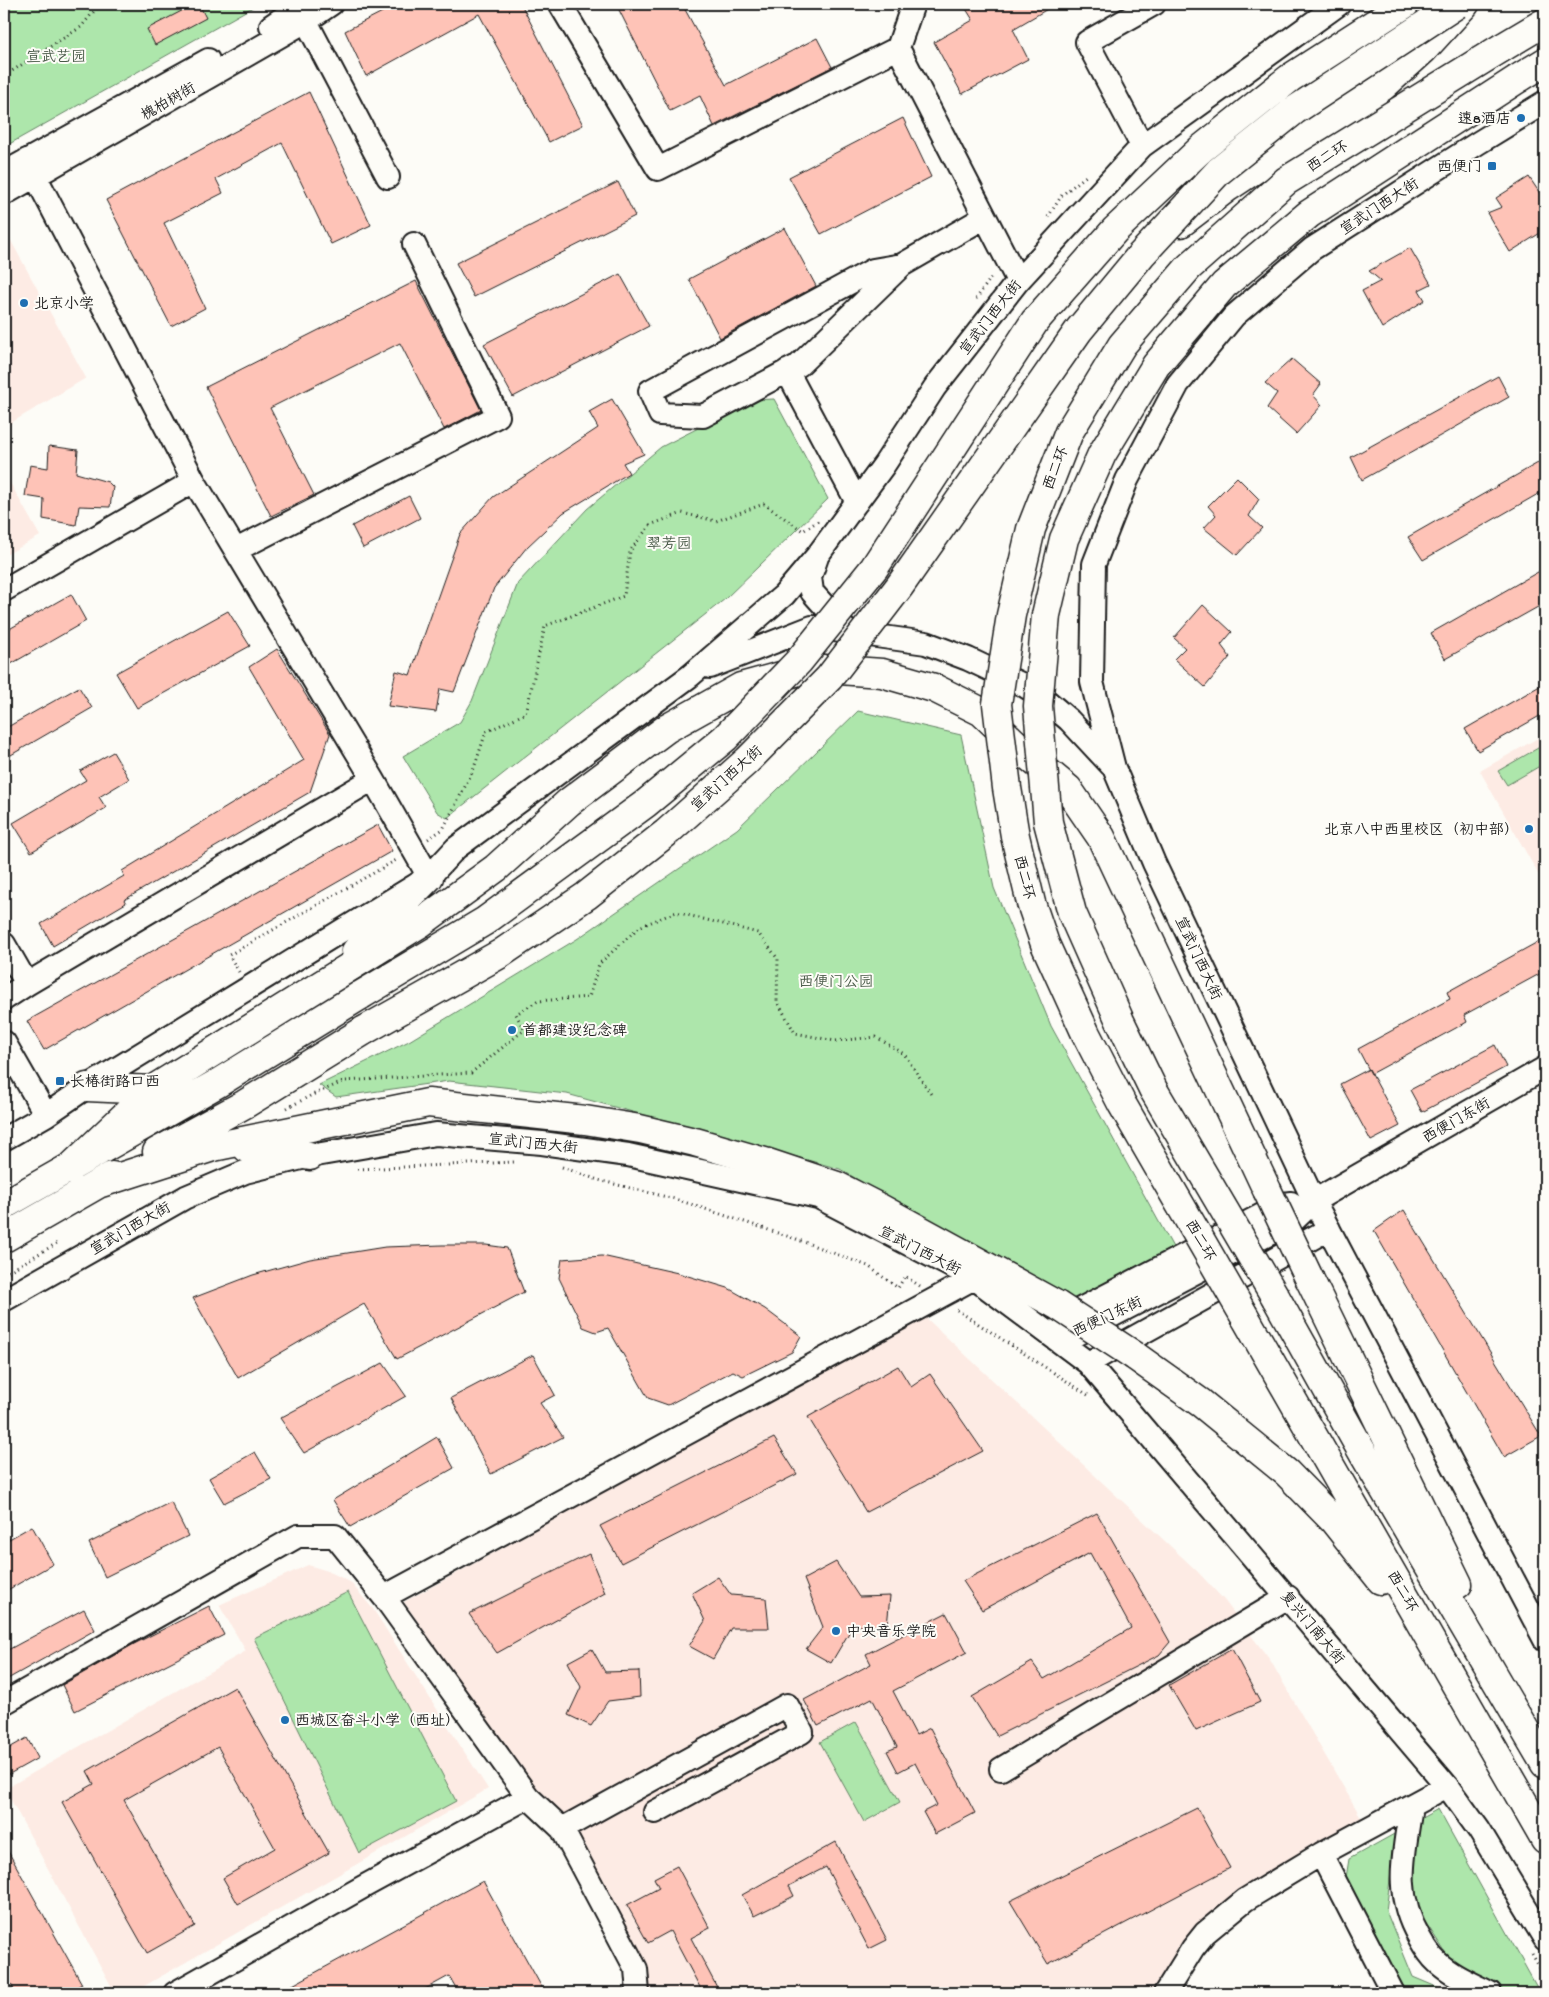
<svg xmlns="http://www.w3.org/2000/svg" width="1549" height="1997" font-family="'Gochi Hand','LXGW WenKai TC',sans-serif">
<rect width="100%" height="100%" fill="#fdfcf7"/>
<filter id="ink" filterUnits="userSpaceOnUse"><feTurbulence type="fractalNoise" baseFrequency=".02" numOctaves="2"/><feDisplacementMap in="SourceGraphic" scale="10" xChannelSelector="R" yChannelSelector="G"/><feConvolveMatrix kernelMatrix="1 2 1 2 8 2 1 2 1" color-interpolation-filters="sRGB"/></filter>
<g filter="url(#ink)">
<path fill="#fdebe4" d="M4 228 86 378 4 427Z
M4 472 40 536 4 556Z
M1545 734V886L1480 771Z
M924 1316 1197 1571 1224 1600 1270 1660 1362 1819 1246 1886 1204 1917 1180 1946 1151 1993H649V1969L566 1824 521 1771 404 1602Z
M308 1565 328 1571 350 1582 373 1609 488 1789 132 1993H115L5 1789 246 1651 219 1605Z"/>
<path fill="#ade6ab" stroke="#648164" d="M4 4H258L4 147Z
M774 399 828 499 725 599 447 818 437 812 403 756 460 722 472 701 518 583 587 509 661 447 753 400Z
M858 711 961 735 994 888 1051 1026 1175 1251 1068 1307 840 1169 567 1094 449 1081 336 1097 319 1085 409 1041 577 939 737 829Z
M1545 744V763L1507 785 1498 771Z
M348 1592 456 1801 359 1853 254 1638Z
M856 1722 900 1802 864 1822 820 1742Z
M1438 1809 1540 1993H1507L1453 1964 1420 1914 1412 1878 1416 1821Z
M1396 1833 1386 1911 1413 1977 1451 1993H1407L1345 1884 1349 1859Z"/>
<path fill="#fec3b7" stroke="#1c1c1c" d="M195 4H199L206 18 155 45 147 29Z
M398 4H521L583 125 549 142 479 14 366 76 345 31Z
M616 4H682L726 85 817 38 832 67 714 126 700 96 670 111Z
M963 4H1056L1013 29 1028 59 962 94 934 42 973 20Z
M309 92 371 225 331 244 282 143 216 179 223 193 164 223 205 308 171 326 106 200Z
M903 118 931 177 821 234 789 177Z
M1529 177 1545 201V230L1510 252 1487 213 1502 207 1496 198Z
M618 182 635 216 474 297 456 263Z
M785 228 816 286 720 338 689 279Z
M1410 248 1431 284 1419 290 1425 300 1382 328 1362 291 1381 281 1369 271Z
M620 274 649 326 513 397 484 344Z
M416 281 481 410 444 429 400 343 270 408 314 495 271 516 206 387Z
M1292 359 1321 384 1313 395 1322 405 1296 434 1267 408 1277 393 1265 383Z
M1498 376 1509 397 1362 480 1351 457Z
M612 399 644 454 623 463 629 473 563 513 527 547 494 588 454 692 440 689 436 712 388 706 396 671 410 675 460 534 493 497 598 428 589 412Z
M49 446 78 450 76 473 108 482 113 487 110 507 79 506 76 525 43 519 44 499 25 496 30 465 48 468Z
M1545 459V490L1423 560 1408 537Z
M1237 477 1259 499 1249 516 1262 528 1237 555 1204 528 1216 515 1208 506Z
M409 496 420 518 363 548 352 526Z
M1545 568V603L1445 659 1431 633Z
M71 594 86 621 4 668V632Z
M1203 605 1232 632 1221 645 1230 657 1205 687 1174 659 1185 648 1174 638Z
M228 611 250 646 137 708 116 673Z
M277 649 330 734 310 792 124 900 126 903 53 946 41 924 124 876 122 871 304 760 249 667Z
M1545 683V713L1478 751 1465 729Z
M79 687 92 708 4 759V729Z
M113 752 129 779 99 797 106 808 31 852 13 823 86 780 80 771Z
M378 825 392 851 44 1050 27 1021Z
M1545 938V971L1464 1015 1467 1022 1371 1074 1358 1049 1450 999 1447 992Z
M1495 1045 1506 1067 1422 1112 1410 1090Z
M1369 1069 1400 1126 1371 1141 1340 1084Z
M1404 1210 1541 1436 1504 1457 1374 1231Z
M442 1245H486L507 1248 524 1292 397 1359 364 1304 238 1378 193 1298 253 1275 310 1259 385 1247Z
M602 1256 678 1273 728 1288 765 1309 801 1336 792 1352 743 1376 733 1371 668 1405 648 1398 608 1328 596 1332 583 1327 559 1278 562 1259Z
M533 1355 555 1395 540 1403 563 1437 491 1474 451 1398Z
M383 1363 406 1396 304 1453 280 1418Z
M898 1366 911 1387 930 1374 983 1451 866 1512 808 1417Z
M437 1437 454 1468 350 1527 333 1500Z
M774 1438 797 1474 621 1563 600 1526Z
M255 1452 271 1479 224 1503 209 1478Z
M171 1502 188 1536 105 1577 89 1543Z
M1097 1513 1170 1642 1159 1655 997 1736 972 1697 1032 1662 1044 1679 1131 1628 1090 1553 982 1610 963 1581Z
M32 1526 53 1564 4 1592V1542Z
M589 1554 605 1593 497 1653 469 1614Z
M836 1562 859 1597 890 1596 887 1626H853L831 1663 806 1649 823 1627 804 1579Z
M718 1577 731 1595 766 1598 769 1628H731L713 1659 689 1646 705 1621 692 1593Z
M209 1606 224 1635 75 1711 62 1685 134 1644Z
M84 1609 95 1630 4 1681V1652Z
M946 1613 967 1652 893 1691 916 1735 930 1728 975 1813 935 1834 923 1812 937 1805 915 1763 898 1772 887 1751 897 1747 872 1698 818 1726 804 1700 871 1664 866 1654Z
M592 1649 605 1672 639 1671 640 1697 608 1701 591 1726 568 1715 581 1687 568 1662Z
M1232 1649 1260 1702 1196 1731 1169 1685Z
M235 1687 329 1853 238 1904 223 1878 275 1848 218 1747 124 1800 195 1926 147 1953 62 1802 94 1784 87 1771Z
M27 1738 38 1758 4 1777V1751Z
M1197 1808 1230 1868 1048 1964 1010 1901Z
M836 1842 887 1940 869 1949 826 1867 789 1886 794 1896 754 1916 742 1895Z
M4 1844 82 1984 66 1993H16L4 1972Z
M677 1866 710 1928 691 1938 720 1993H703L670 1931 648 1943 627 1905 659 1888 654 1878Z
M483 1881 545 1993H459L449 1976 418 1993H278Z"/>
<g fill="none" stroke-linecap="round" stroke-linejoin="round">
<g stroke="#1c1c1c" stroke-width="26">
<path id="minor" d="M560 4 658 169 898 48 913 4
M306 21 388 177
M271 26 303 4
M898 48 1018 281
M1545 102 1478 143 1312 249 1234 316 1178 384 1127 480 1094 564 1092 682 1114 768 1154 863 1314 1201 1545 1640
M1142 146 1087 42 1154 4
M27 160 194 481 373 779 429 877
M4 173 208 60
M4 194 306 21 331 4
M902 265 873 270 650 391 660 414 703 416 799 365 902 265 985 217
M787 371 857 502
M236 550 498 416 414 244
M817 557 810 577 812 592 845 629
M4 590 194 481
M710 667 812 627 926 643 968 659 1025 686 1042 697 1069 720 1111 765
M4 944 27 984
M4 999 27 984 373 779
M4 1042 46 1115
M4 1139 46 1115 87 1087 429 877 456 848 690 676 784 595 817 556 884 465 935 387 1018 281 1142 146 1339 4
M4 1300 186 1197 245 1172 310 1156 436 1134 542 1143 628 1155 818 1197 974 1278 1088 1363 1447 1786 1479 1830 1545 1939
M1062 1323 1065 1317 1283 1204 1291 1203
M1077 1334 1292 1222 1314 1201 1545 1068
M1088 1363 1329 1229
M384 1597 974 1278
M4 1703 298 1536H335L384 1597 528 1797 562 1829 636 1969 638 1993
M1001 1769 1288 1597
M1411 1806C1404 1855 1393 1892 1419 1937 1424 1946 1429 1955 1437 1962 1452 1976 1472 1984 1490 1993
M562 1829 787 1705 802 1732 655 1812
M1321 1854 1393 1993
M175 1993 363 1887 528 1797
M1165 1993 1193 1948 1205 1933 1245 1900 1321 1854 1447 1786"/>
</g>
<g stroke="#1c1c1c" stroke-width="31">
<path id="highway" d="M1503 47 1545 22
M1519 78 1545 62
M1181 223 1228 187 1309 133 1379 90 1423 50 1465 4
M356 951 429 877
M87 1087 152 1090
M247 1148 262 1149 310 1156
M157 1152 245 1104 365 1030
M68 1170 152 1090 422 922 496 868 569 802 666 729 741 687 810 668 882 673 934 688 982 712 1026 754 1068 789 1101 837 1267 1190
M98 1184 213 1147 428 1103 585 1120 640 1129 695 1142 768 1163 837 1186 880 1208 1057 1305
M4 1205 218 1083 361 995
M4 1238 112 1176
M1310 1280 1458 1584
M1276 1298 1364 1455 1545 1764
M1245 1317 1545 1840
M1135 1356 1201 1403 1287 1473 1334 1521 1381 1580"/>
</g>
<path stroke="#1c1c1c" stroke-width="3" stroke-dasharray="1 4" stroke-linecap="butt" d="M4 76 81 27 100 4
M1048 217 1062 195 1086 176
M976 299 993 275
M428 839 443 829 473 771 486 732 526 713 545 626 624 596 630 551 650 525 682 513 716 521 764 504 803 531 818 521
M239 972 229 955 398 859
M287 1108 312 1095 345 1081 471 1073 524 1030 516 1014 538 1001 589 997 599 964 639 927 676 912 758 933 778 959 777 1001 795 1033 835 1041 876 1037 904 1054 931 1094
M562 1167 598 1180 675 1199 796 1239 868 1266 898 1288 905 1276 920 1286
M358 1169 514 1162
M4 1274 59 1242
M957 1310 1088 1395
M1532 1954 1545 1977"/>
<use href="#minor" stroke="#fdfcf7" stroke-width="22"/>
<use href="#highway" stroke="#fdfcf7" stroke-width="28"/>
<g stroke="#1c1c1c" stroke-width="31" stroke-linecap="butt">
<path id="highway-bridge" d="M361 995 485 921 645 804 725 738 799 661 874 568 1035 321 1115 230 1201 149 1290 78 1405 4
M365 1030 500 954 586 896 666 833 748 760 829 678 899 587 1079 330 1141 255 1219 171 1295 110 1457 4
M1267 1190 1310 1280
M1276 1298 1153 1089 1120 1021 1072 913 1048 822 1041 742 1038 706 1046 615 1064 539 1102 454 1156 365 1224 285 1309 214 1519 78
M1057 1305 1135 1356
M1245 1317 1122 1104 1086 1034 1045 944 1031 903 1015 836 1007 788 997 704 1011 615 1031 529 1069 432 1122 345 1189 267 1286 181 1503 47"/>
</g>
<use href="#highway-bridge" stroke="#fdfcf7" stroke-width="28"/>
</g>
</g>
<g fill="#1f6fb2" stroke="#fdfcf7" stroke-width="2">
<circle cx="1521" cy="118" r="5"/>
<rect x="1487" y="161" width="10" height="10" rx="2.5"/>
<circle cx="24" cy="303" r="5"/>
<circle cx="1529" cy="829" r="5"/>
<circle cx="512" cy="1030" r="5"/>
<rect x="55" y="1076" width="10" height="10" rx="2.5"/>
<circle cx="836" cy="1631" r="5"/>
<circle cx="285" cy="1720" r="5"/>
</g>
<g text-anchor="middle" stroke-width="4" stroke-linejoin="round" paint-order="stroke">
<g font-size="15" fill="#485947" stroke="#fdfcf7">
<text x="56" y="61">宣武艺园</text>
<text x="669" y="548">翠芳园</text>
<text x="836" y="986">西便门公园</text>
</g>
<g font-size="15" fill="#1c1c1c" stroke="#fdfcf7">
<text transform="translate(168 101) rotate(-30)" y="5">槐柏树街</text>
<text transform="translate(1327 156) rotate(-32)" y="5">西二环</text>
<text transform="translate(1379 206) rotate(-33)" y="5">宣武门西大街</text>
<text transform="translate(990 317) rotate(-52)" y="5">宣武门西大街</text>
<text transform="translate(1055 468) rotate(-69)" y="5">西二环</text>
<text transform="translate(726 778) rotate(-42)" y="5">宣武门西大街</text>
<text transform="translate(1025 877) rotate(76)" y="5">西二环</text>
<text transform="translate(1199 958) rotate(65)" y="5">宣武门西大街</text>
<text transform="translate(1456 1120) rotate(-30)" y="5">西便门东街</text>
<text transform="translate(533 1143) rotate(6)" y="5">宣武门西大街</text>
<text transform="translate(130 1228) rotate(-30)" y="5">宣武门西大街</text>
<text transform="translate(1201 1240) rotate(60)" y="5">西二环</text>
<text transform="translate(920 1250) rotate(27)" y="5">宣武门西大街</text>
<text transform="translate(1107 1316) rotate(-25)" y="5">西便门东街</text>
<text transform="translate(1403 1591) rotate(60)" y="5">西二环</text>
<text transform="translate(1313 1627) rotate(50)" y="5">复兴门南大街</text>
</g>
<g font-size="15" fill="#1c1c1c" stroke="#fdfcf7" text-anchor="start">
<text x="1511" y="123" text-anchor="end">速8酒店</text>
<text x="1482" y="171" text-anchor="end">西便门</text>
<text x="34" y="308">北京小学</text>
<text x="1519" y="834" text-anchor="end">北京八中西里校区（初中部）</text>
<text x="522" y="1035">首都建设纪念碑</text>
<text x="70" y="1086">长椿街路口西</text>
<text x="846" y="1636">中央音乐学院</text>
<text x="295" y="1725">西城区奋斗小学（西址）</text>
</g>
</g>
<rect width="1549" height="1997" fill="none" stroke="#fdfcf7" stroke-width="20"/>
<rect x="10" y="10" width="1529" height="1977" fill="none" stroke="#1c1c1c" stroke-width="2" filter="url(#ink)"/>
</svg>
